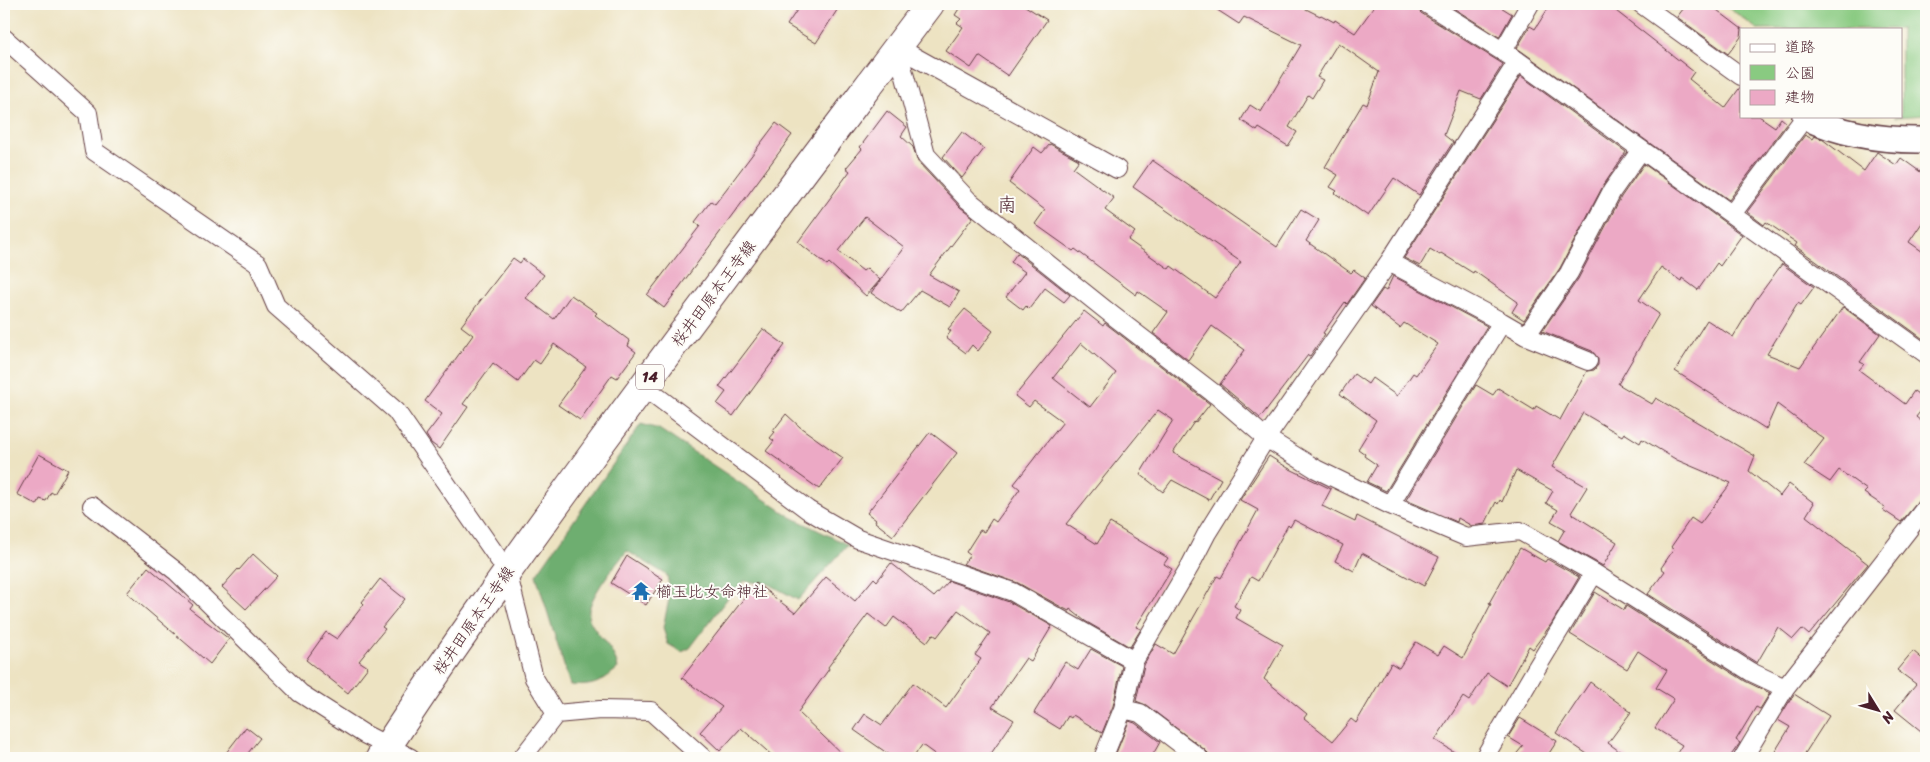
<svg xmlns="http://www.w3.org/2000/svg" width="1930" height="762" font-family="Sriracha,'Klee One',sans-serif">
<rect width="100%" height="100%" fill="#fdfcf7"/>
<filter id="ink" filterUnits="userSpaceOnUse"><feTurbulence type="fractalNoise" baseFrequency=".02" numOctaves="2"/><feDisplacementMap in="SourceGraphic" scale="10" xChannelSelector="R" yChannelSelector="G"/><feConvolveMatrix kernelMatrix="1 2 1 2 8 2 1 2 1" color-interpolation-filters="sRGB"/></filter>
<filter id="wash" filterUnits="userSpaceOnUse"><feTurbulence type="fractalNoise" baseFrequency=".0096" numOctaves="4" result="noise"/><feDisplacementMap in="SourceGraphic" scale="20" xChannelSelector="R" yChannelSelector="G"/><feGaussianBlur stdDeviation="1.12" result="paint"/><feColorMatrix in="noise" values="0 0 0 0 0 0 0 0 0 0 0 0 0 0 0 0 0 1.4 0 .05"/><feComposite in="paint" operator="in"/></filter>
<g filter="url(#wash)">
<rect width="100%" height="100%" fill="#ede3c2"/>
<path fill="#89ca81" stroke="#6a7456" d="M1724 4H1926V115L1895 117V116H1901V29H1757Z"/>
<path fill="#6eae6f" stroke="#5c664d" d="M641 424 659 429 791 517 848 545 798 600 769 584 744 581 730 595 690 648 682 652 668 644 663 628 670 594 667 575 627 551C616 564 581 605 590 621 600 640 612 644 618 668 600 683 594 687 570 685L536 575Z"/>
<g id="blocks">
<path fill="#eca9c5" fill-rule="evenodd" d="M801 4H841L816 43 787 25Z
M962 4H1022L1047 20 1008 76 979 56 971 68 946 51 963 27 957 23 961 19 955 15Z
M1208 4H1296L1320 16 1321 15 1334 22 1335 20 1355 33 1376 4H1416L1417 9 1421 13 1503 64 1481 99 1461 91 1444 135 1453 142 1419 195 1394 178 1368 216 1335 193 1337 191 1330 187 1338 175 1325 167 1363 103 1367 105 1379 72 1338 43 1317 77 1323 80 1312 98 1308 95 1289 127 1297 132 1288 146 1259 128 1257 131 1241 120 1250 105 1261 112 1301 45 1244 17 1239 24Z
M1447 4H1496L1512 14 1499 37Z
M1551 4H1607L1694 72 1689 79 1725 108 1741 86V116H1759L1775 127 1781 118 1787 123 1729 200 1517 48 1530 26 1535 29Z
M1687 4H1709L1742 29 1741 37 1728 54 1677 17Z
M1521 76 1626 152 1603 186 1560 268 1524 320 1512 312 1518 302 1474 271 1473 273 1441 253 1440 255 1430 249 1420 266 1404 258Z
M887 111 907 127 901 136 913 147 918 162 960 207 973 217 929 275 959 292 950 307 920 290 901 313 871 293 904 247 865 217 838 251 863 271 867 268 880 280 866 296 829 263 827 265 798 242 850 171 846 168 862 149 860 147Z
M776 123 792 135 664 308 647 295 700 226 695 222 711 201 715 204Z
M962 132 984 149 962 178 943 157Z
M1805 135 1812 139 1814 136 1822 139 1864 171 1877 152 1896 165 1901 158 1926 176V217L1909 242 1926 254V341L1795 246 1797 243 1766 222 1764 225 1747 212Z
M1050 144 1079 160 1073 168 1114 198 1105 210 1135 232 1128 240 1169 269 1171 266 1215 298 1241 262 1133 187 1152 160 1277 247 1301 209 1319 220 1306 241 1351 273 1354 270 1365 278 1347 304 1345 302 1323 333 1325 334 1310 356 1308 355 1260 418 1220 384 1245 350 1212 326 1188 360 1153 333 1168 312 1138 291 1136 295 1075 249 1073 251 1035 224 1045 210 1009 183 1034 147 1042 153Z
M1644 164 1742 235 1720 266 1717 263 1698 290 1682 278 1681 281 1661 267 1639 300 1659 314 1618 384 1652 404 1656 398 1755 456 1749 471 1780 496 1789 484 1814 503 1806 516 1868 564 1809 635 1802 629 1793 639 1778 627 1757 663 1648 594 1665 571 1661 568 1674 549 1671 547 1691 518 1700 524 1731 483 1677 460 1642 439 1640 443 1624 433 1622 436 1583 413 1552 467 1587 487 1571 513 1617 542 1603 566 1558 541 1565 529 1551 521 1558 510 1546 503 1553 491 1516 470 1502 502 1500 500 1498 504 1496 502 1485 524 1472 526 1458 518 1457 522 1406 500 1476 385 1493 395 1498 388 1534 410 1536 406 1560 420 1587 371 1594 370 1598 365V359L1592 351 1542 331 1578 279 1621 197Z
M1017 253 1070 295 1064 302 1045 288 1029 309 1026 306 1023 310 1006 297 1025 272 1011 262Z
M513 258 520 263 523 259 544 275 526 298 554 319 571 295 597 313 595 315 630 341 628 346 636 352 617 378 612 375 580 420 558 405 586 367 554 344 540 364 534 360 518 382 493 363 463 404 468 407 439 449 431 443 426 435 442 414 425 401 473 335 461 326Z
M1782 264 1814 287 1801 305 1798 303 1767 354 1800 367 1843 307 1880 334 1860 362 1864 364 1859 370 1905 404 1914 391 1926 400V404L1916 417 1926 425V492L1901 522 1883 510 1885 507 1864 493 1867 490 1839 470 1830 482 1804 465 1824 439 1777 404 1766 429 1675 371 1707 320 1733 337 1755 301Z
M1393 276 1487 326 1386 491 1367 482 1377 465 1364 456 1365 454 1358 449 1376 420 1340 394 1354 374 1368 384 1372 378 1397 396 1413 373 1416 375 1438 344 1404 323 1400 328 1371 306 1383 289 1386 291Z
M965 309 993 331 978 351 972 345 966 353 946 338 951 331 948 329Z
M1084 311 1103 326 1105 323 1210 404 1195 423 1194 422 1173 453 1221 479 1209 500 1172 480 1163 492 1140 474 1173 420 1158 410 1066 524 1097 544 1110 523 1168 558 1164 564 1172 569 1136 627 1141 629 1130 647 1085 621 1070 609 1069 611 1063 608 1018 583 963 564 970 555 966 552 980 530 984 532 992 519 996 522 1020 489 1014 484 1063 422 1034 401 1029 407 1015 396ZM1081 343 1116 373 1090 407 1053 378Z
M763 329 785 345 733 416 717 404 726 392 719 387Z
M786 414 800 427 843 458 819 489 766 451 774 441 770 438 775 432 773 431Z
M930 432 957 453 893 536 875 522 876 520 867 513Z
M39 454 68 470 54 494 51 492 46 501 40 499 37 505 17 494Z
M1269 456 1288 468 1331 489 1322 506 1355 522 1357 516 1439 557 1424 586 1362 553 1354 571 1335 561 1343 545 1294 520 1290 527 1288 525 1258 581 1251 577 1234 606 1240 610 1236 618 1283 645 1264 679 1307 714 1304 718 1333 741 1351 719 1356 723 1391 663 1399 668 1416 642 1438 655 1444 646 1463 658 1491 604 1489 603 1520 548 1545 562 1547 559 1579 577 1552 623 1533 649 1529 646 1507 686 1487 673 1469 701 1463 697 1435 740 1464 758H1213L1205 750 1146 705 1136 701 1144 665 1156 644 1173 654 1217 576 1221 578 1258 510 1240 500Z
M253 554 277 576 246 609 222 587 238 569 239 570Z
M627 556 663 579 646 605 611 583Z
M891 563 934 597 949 581 1009 602 1052 626 1031 661 1026 658 992 707 1014 720 988 758H940L922 745 913 758H894L854 730 865 714 882 725 913 683 946 708 981 659 975 655 990 633 958 610 937 637 933 634 927 642 894 617 886 628 868 614 828 667 829 669 798 712 846 758H775L741 728 720 751 700 732 722 707 682 678 756 583 795 613 826 577 855 601 874 578 877 581Z
M148 567 193 605 190 609 229 639 210 664 127 593Z
M380 579 405 599 382 627 385 629 359 661 368 667 348 693 306 660 326 632 337 639 364 604 362 602Z
M1595 592 1624 610 1626 606 1745 681 1770 693 1760 709 1756 707 1736 740 1740 743 1729 758H1674L1682 745 1655 728 1674 699 1656 688 1667 670 1638 651 1627 669 1570 634Z
M1091 649 1122 666 1113 706 1102 733 1073 715 1071 718 1068 716 1060 729 1034 713 1065 662 1078 670Z
M1913 651 1926 662V735L1895 710 1916 684 1897 670Z
M1590 682 1631 712 1608 743 1629 758H1593L1556 733Z
M1794 694 1829 716 1802 758H1771L1790 727 1778 720Z
M1520 718 1557 741 1546 758H1513L1523 746 1508 737Z
M1129 721 1135 723 1160 742 1151 758H1114Z
M246 727 260 738 244 758H222Z"/>
</g>
</g>
<g filter="url(#ink)">
<use href="#blocks" fill-opacity="0" stroke="#623c42" stroke-width="1"/>
<g fill="none" stroke-linecap="round" stroke-linejoin="round">
<g stroke="#623c42" stroke-width="20">
<path id="street" d="M1427 4 1518 61 1926 354
M1641 4 1741 76
M4 38 88 113 94 151 258 264 276 306 396 411 507 571 534 678 556 714
M897 47 926 155 968 200 1112 315 1216 395 1266 438 1316 469 1390 505 1466 537 1520 531 1594 573 1751 672 1785 688
M897 47 1117 169
M1503 51 1530 4
M1732 214 1805 117 1804 116
M1389 262 1502 322 1390 505
M1502 322 1526 336 1588 361
M1526 336 1569 273 1612 191 1636 157 1639 148
M643 386 808 510 858 539 1013 592 1134 661
M92 506 177 572 300 693 364 734 411 758
M1123 709 1140 713 1199 758
M522 758 556 714 600 710 651 711 703 758
M1103 758 1123 709 1134 661 1190 566 1207 533 1266 438 1389 262 1518 61
M1484 758 1536 669 1594 573
M1743 758 1785 688 1926 507"/>
</g>
<g stroke="#623c42" stroke-width="28">
<path id="secondary" d="M1805 117C1844 135 1884 141 1926 140"/>
</g>
<g stroke="#623c42" stroke-width="30">
<path id="primary" d="M380 758C450 650 525 547 601 443 709 296 820 150 930 4"/>
</g>
<use href="#street" stroke="#fff" stroke-width="18"/>
<use href="#secondary" stroke="#fff" stroke-width="25"/>
<use href="#primary" stroke="#fff" stroke-width="28"/>
</g>
</g>
<defs>
<g id="temple-bare" transform="scale(1.5)"><path d="M0-6L5-2H3V0L6.5 2.5H4V6H1.5V3h-3V6H-4V2.5H-6.5L-3 0V-2H-5Z" fill="#1f6fb2" stroke="#fdfcf7" stroke-width="2.5" paint-order="stroke"/></g>
</defs>
<g fill-rule="evenodd">
<use href="#temple-bare" x="641" y="591"/>
</g>
<g text-anchor="middle" stroke-width="4" stroke-linejoin="round" paint-order="stroke">
<rect fill="#fdfcf7" stroke="#806168" stroke-width="1" x="636" y="364.5" width="28" height="25" rx="4"/>
<g font-size="15" font-weight="bold" fill="#4a1f2b">
<text x="650" y="382">14</text>
</g>
<g font-size="16" fill="#4a1f2b" stroke="#fdfcf7">
<text transform="translate(713 293) rotate(-53)" y="6">桜井田原本王寺線</text>
<text transform="translate(473 620) rotate(-55)" y="6">桜井田原本王寺線</text>
</g>
<g font-size="16" fill="#4a1f2b" stroke="#fdfcf7" text-anchor="start">
<text x="656" y="597">櫛玉比女命神社</text>
</g>
<g font-size="19" fill="#4a1f2b" stroke="#fdfcf7">
<text x="1007" y="211">南</text>
</g>
</g>
<rect width="1930" height="762" fill="none" stroke="#fdfcf7" stroke-width="20"/>
<rect x="1740" y="28" width="162" height="90" fill="#fdfcf7" stroke="#b5a4a5"/>
<rect x="1750" y="44" width="25" height="8" fill="#ffffff" stroke="#b5a4a5"/>
<text x="1785" y="52" font-size="15" fill="#4a1f2b">道路</text>
<rect x="1750" y="65" width="25" height="15" fill="#89ca81" stroke="#b5a4a5"/>
<text x="1785" y="78" font-size="15" fill="#4a1f2b">公園</text>
<rect x="1750" y="90" width="25" height="15" fill="#eca9c5" stroke="#b5a4a5"/>
<text x="1785" y="102" font-size="15" fill="#4a1f2b">建物</text>
<g transform="translate(1878 710) rotate(127)" stroke="#fdfcf7" stroke-width="4" paint-order="stroke">
<path d="M0-4L9 19L0 12L-9 19Z" fill="#4a1f2b"/>
<text y="-8" font-size="14" font-weight="bold" text-anchor="middle" fill="#4a1f2b">N</text>
</g>
</svg>
